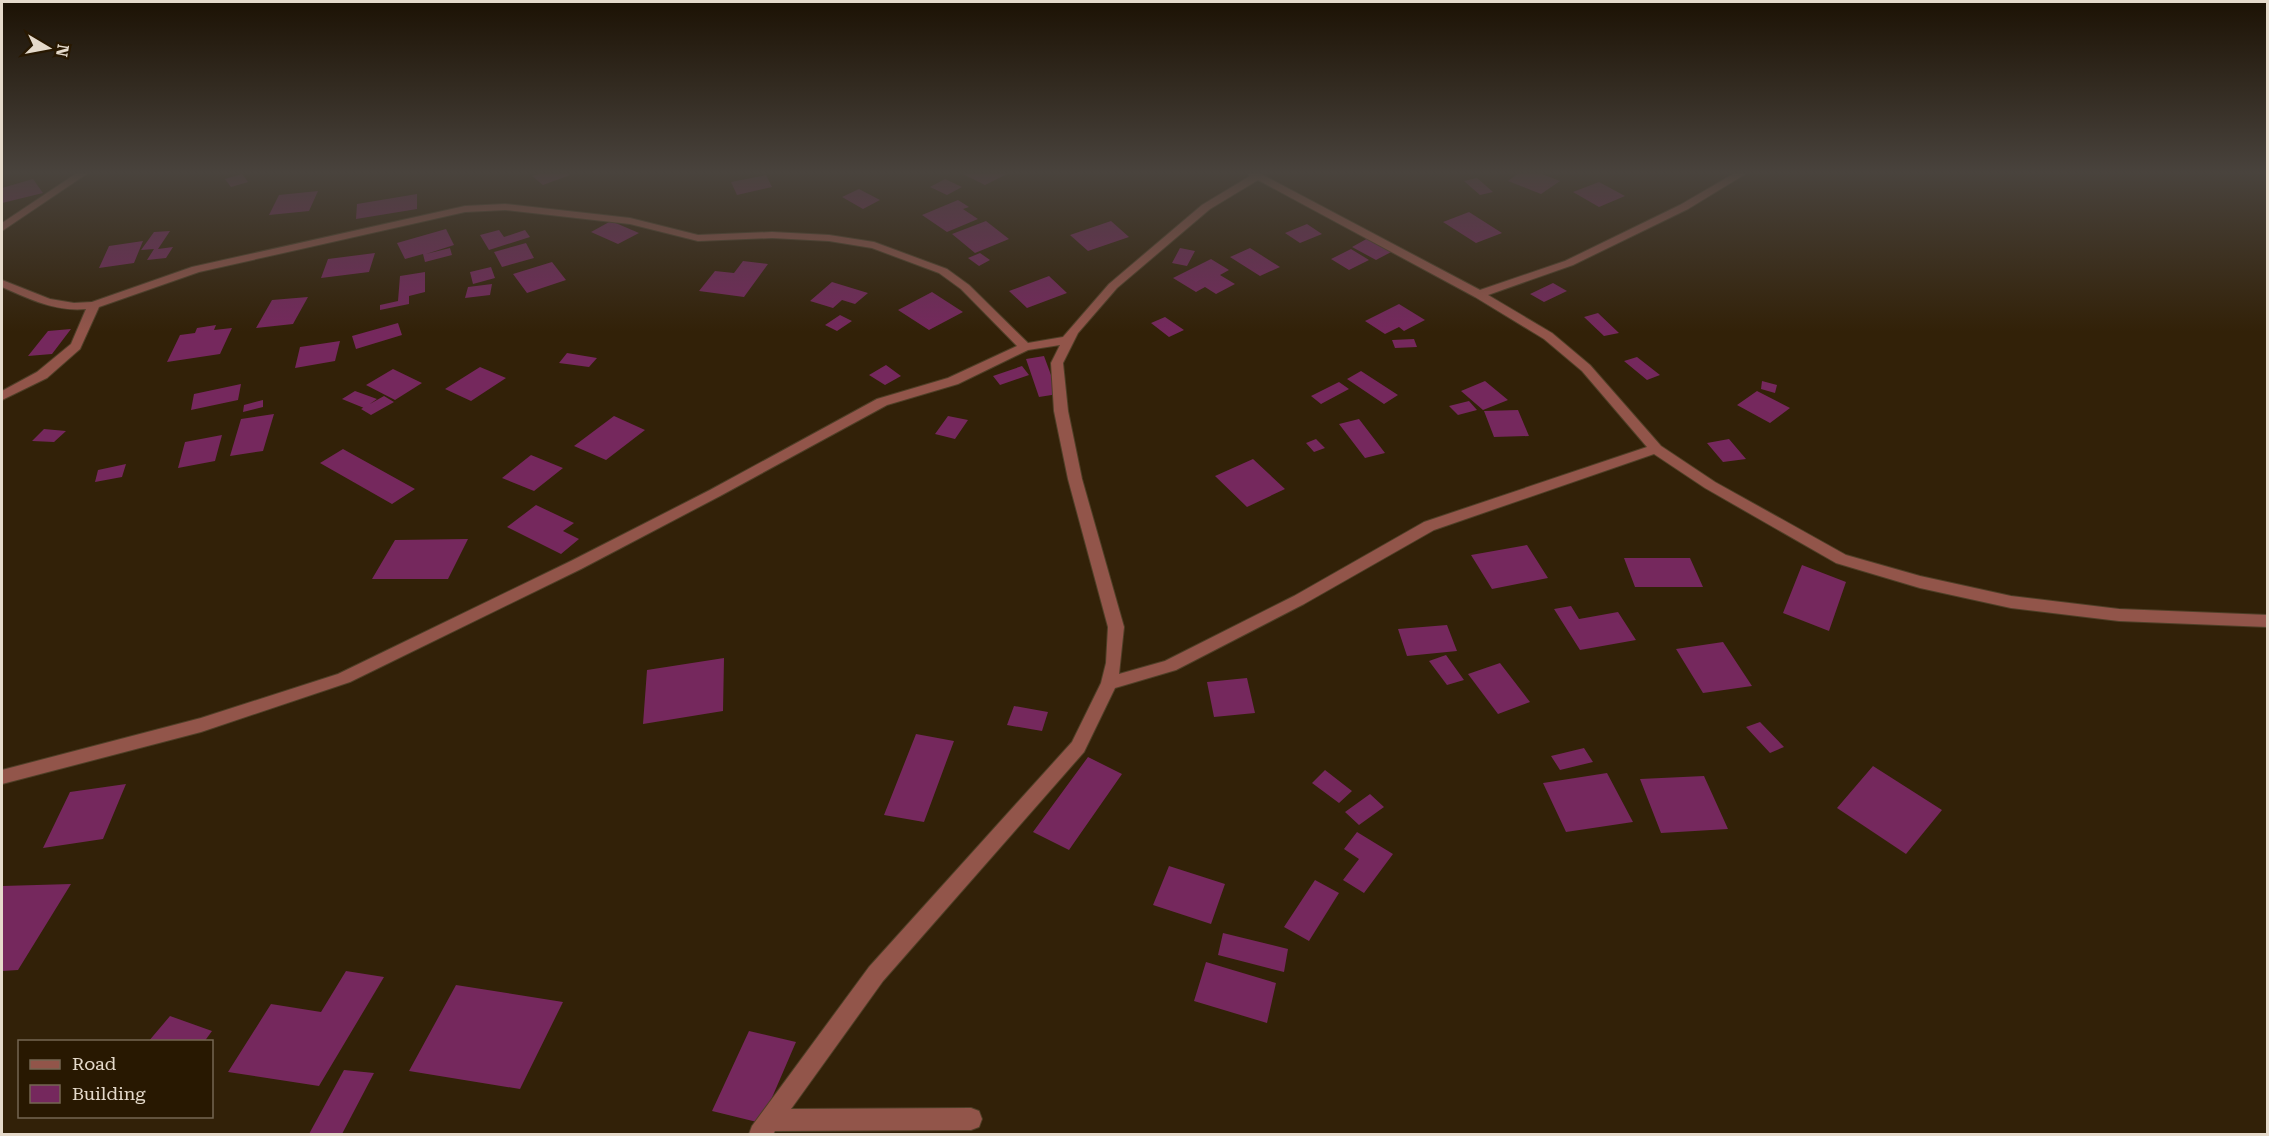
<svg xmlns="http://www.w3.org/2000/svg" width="2269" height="1136" font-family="'Roboto Serif',serif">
<rect width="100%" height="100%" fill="#322108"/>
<path fill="#75285d" d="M542 173H567L570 175 543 185 532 176Z
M961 173H1009L985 185Z
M1519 173H1539L1560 181 1541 194 1508 181Z
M242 174 248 182 231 187 225 179Z
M766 175 772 187 737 195 731 182Z
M1477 178 1493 192 1480 195 1464 181Z
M33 179 43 193 2 203V188Z
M945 179 962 187 947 195 930 187Z
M1599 182 1625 196 1599 207 1573 192Z
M859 189 880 200 863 209 842 197Z
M318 191 309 211 269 215 279 195Z
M417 194V209L356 219 357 204Z
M958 200 969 207 963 209 978 219 947 232 922 215Z
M1469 212 1502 233 1476 243 1443 222Z
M611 221 639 233 618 244 591 232Z
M986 221 1009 239 975 253 952 234Z
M1111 221 1129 237 1088 251 1070 235Z
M1307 224 1322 234 1300 243 1285 233Z
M446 229 454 245 426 254 450 248 452 255 425 262 423 254 405 259 397 243Z
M499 230 504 237 525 230 530 237 489 250 480 235Z
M170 231 158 249 173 247 166 258 147 260 154 249 141 250 154 232Z
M1370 237 1395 250 1376 260 1352 247Z
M143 241 134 263 99 268 109 246Z
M526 243 534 258 502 267 494 252Z
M1180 248 1195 251 1187 266 1172 263Z
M1250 248 1280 267 1260 276 1230 257Z
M1351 249 1369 260 1349 270 1331 259Z
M375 253 369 272 321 278 328 259Z
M980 253 990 260 979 266 968 258Z
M1211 259 1229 270 1220 275 1235 284 1216 294 1205 287 1196 292 1173 278Z
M743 261 768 264 744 297 699 291 715 271 734 273Z
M552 262 566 280 527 293 513 274Z
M491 267 495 278 473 284 470 272Z
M425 272V292L409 296V304L380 310V305L398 301 400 276Z
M1049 276 1067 293 1027 308 1009 291Z
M832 282 868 293 855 304 842 300 833 308 810 301Z
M1553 283 1567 291 1544 302 1530 294Z
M492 284 490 295 465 298 468 287Z
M932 292 963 312 929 330 898 310Z
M308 297 293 324 256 328 272 300Z
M1399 304 1425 320 1404 331 1399 327 1385 334 1365 321Z
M1598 313 1619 333 1604 336 1584 317Z
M840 315 852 321 837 331 825 325Z
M1165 317 1184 330 1169 337 1151 323Z
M398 323 402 335 356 349 352 336Z
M216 325 214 330 232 328 220 354 167 362 180 335 195 333 197 328Z
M71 329 52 354 28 356 48 331Z
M1414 339 1417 347 1395 348 1392 340Z
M340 341 335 361 295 368 300 347Z
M567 353 597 358 589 367 559 363Z
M1044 356 1058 394 1039 397 1026 359Z
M1637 357 1660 375 1647 380 1624 361Z
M886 365 901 376 885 385 869 375Z
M1022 366 1029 375 1000 385 993 376Z
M480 367 506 378 471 401 445 389Z
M393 369 422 383 395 400 366 385Z
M1361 371 1398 395 1384 404 1347 379Z
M1485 381 1508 400 1483 410 1461 391Z
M1762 381 1777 385 1775 393 1761 389Z
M1339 382 1349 389 1321 404 1311 396Z
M241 384 238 400 191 410 194 394Z
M355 391 377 399 364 408 342 399Z
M1757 391 1790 408 1770 423 1737 405Z
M384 396 394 402 371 415 361 409Z
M263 400V407L243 412 244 405Z
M1469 401 1477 410 1458 415 1449 406Z
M1518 410 1529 436 1494 437 1484 411Z
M274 414 263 451 230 456 241 419Z
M614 416 645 430 606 460 574 446Z
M948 416 968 420 955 439 935 434Z
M1359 419 1385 453 1365 458 1339 424Z
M44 429 66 431 54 442 32 441Z
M222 435 215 461 178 468 185 442Z
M1316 439 1325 448 1314 452 1306 443Z
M1729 439 1746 459 1723 462 1707 443Z
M343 449 415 489 392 504 320 463Z
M531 455 563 468 534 491 502 478Z
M1253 459 1285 489 1247 507 1215 476Z
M126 464 122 477 95 482 98 470Z
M536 505 574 523 563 531 579 539 561 554 507 527Z
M468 539 448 579H372L395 540Z
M1527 545 1548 578 1492 589 1471 555Z
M1624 558H1690L1703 587H1635Z
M1802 565 1846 582 1829 631 1783 613Z
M1571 606 1579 619 1618 612 1636 640 1580 650 1554 609Z
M1447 625 1457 651 1407 656 1398 629Z
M1723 642 1752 686 1703 693 1676 649Z
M1446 655 1464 680 1447 685 1429 661Z
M724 658 723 711 643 724 647 670Z
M1500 663 1530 702 1498 714 1468 674Z
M1247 678 1255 713 1214 717 1207 682Z
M1014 706 1048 712 1042 731 1007 725Z
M1760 722 1784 747 1770 753 1746 727Z
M916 734 954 741 924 822 884 815Z
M1584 748 1593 762 1560 770 1551 756Z
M1088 757 1122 774 1069 850 1033 832Z
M1873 766 1942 810 1906 854 1837 808Z
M1325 770 1352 791 1339 803 1312 783Z
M1607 773 1633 822 1566 832 1543 783Z
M1704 776 1728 829 1661 833 1640 779Z
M126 784 103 839 43 848 70 792Z
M1370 794 1384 807 1359 825 1345 812Z
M1357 832 1393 854 1364 893 1343 880 1359 859 1344 849Z
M1169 866 1225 884 1211 924 1153 905Z
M1315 880 1339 893 1309 941 1284 927Z
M71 884 18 970 2 971V886Z
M1223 933 1288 949 1284 972 1218 955Z
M1206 962 1276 983 1267 1023 1194 1001Z
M346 971 384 977 319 1086 228 1072 271 1004 321 1012Z
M456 985 563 1002 520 1089 409 1071Z
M170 1016 212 1031 204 1042H148Z
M749 1031 796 1042 761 1123 712 1111Z
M344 1070 374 1073 342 1134H309Z"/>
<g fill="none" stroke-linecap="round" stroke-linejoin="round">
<g stroke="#4f3f27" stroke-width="2">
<path id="minor" d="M77 173H88L2 231V223Z
M1247 173H1259L1480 290 1565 261 1680 205 1735 173H1747L1688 209 1573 265 1488 295 1552 333 1590 365 1661 446 1715 482 1846 555 1920 576 2011 596 2119 609 2268 615V627L2119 621 2011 608 1920 588 1836 563 1705 488 1654 454 1434 530 1304 604 1176 670 1115 688 1084 752 883 981 791 1109 971 1108 979 1111 982 1119 979 1127 971 1130 775 1131 773 1134H749L752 1126 869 967 1072 742 1101 683 1106 663 1108 627 1068 479 1054 411 1051 363 1060 345 1028 350 958 384 887 405 720 496 581 569 350 682 201 732 2 784V770L201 718 338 674 571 561 710 490 877 399 948 378 1017 346 961 289 939 273 872 248 829 241 772 238 698 241 630 224 505 210 465 212 199 272 99 307 80 349 47 378 2 400V391L37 372 71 344 86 309C56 312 29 299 2 287V280L50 299 74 303 92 302 192 267 465 206 505 204 630 218 698 235 772 232 829 235 874 242 947 269 969 285 1028 343 1063 337 1109 284 1202 205 1250 176ZM1258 180 1475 297 1544 339 1582 371 1647 447 1424 522 1294 596 1165 661 1119 674 1124 627 1082 479 1068 411 1063 363 1078 333 1117 288 1210 209Z"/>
</g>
<use href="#minor" fill="#92554a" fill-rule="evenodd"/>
</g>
<linearGradient id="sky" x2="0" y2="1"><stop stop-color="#1c1204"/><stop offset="0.52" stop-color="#49433d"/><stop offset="1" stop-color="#49433d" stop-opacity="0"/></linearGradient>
<rect width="2269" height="332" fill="url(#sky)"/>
<rect width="2269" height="1136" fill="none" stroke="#e5dacb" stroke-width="6"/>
<rect x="18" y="1040" width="195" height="78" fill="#281801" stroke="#746652" stroke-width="1.5"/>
<rect x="30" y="1060" width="30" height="9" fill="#92554a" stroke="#746652" stroke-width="1.5"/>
<text x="72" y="1070" font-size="18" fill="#e5dacb">Road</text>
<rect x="30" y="1085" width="30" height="18" fill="#75285d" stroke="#746652" stroke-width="1.5"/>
<text x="72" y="1100" font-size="18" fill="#e5dacb">Building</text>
<g transform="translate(48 48) rotate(100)" stroke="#281801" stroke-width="4.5" paint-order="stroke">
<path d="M0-4.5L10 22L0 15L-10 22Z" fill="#e5dacb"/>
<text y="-9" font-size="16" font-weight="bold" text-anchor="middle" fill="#e5dacb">N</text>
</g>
</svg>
